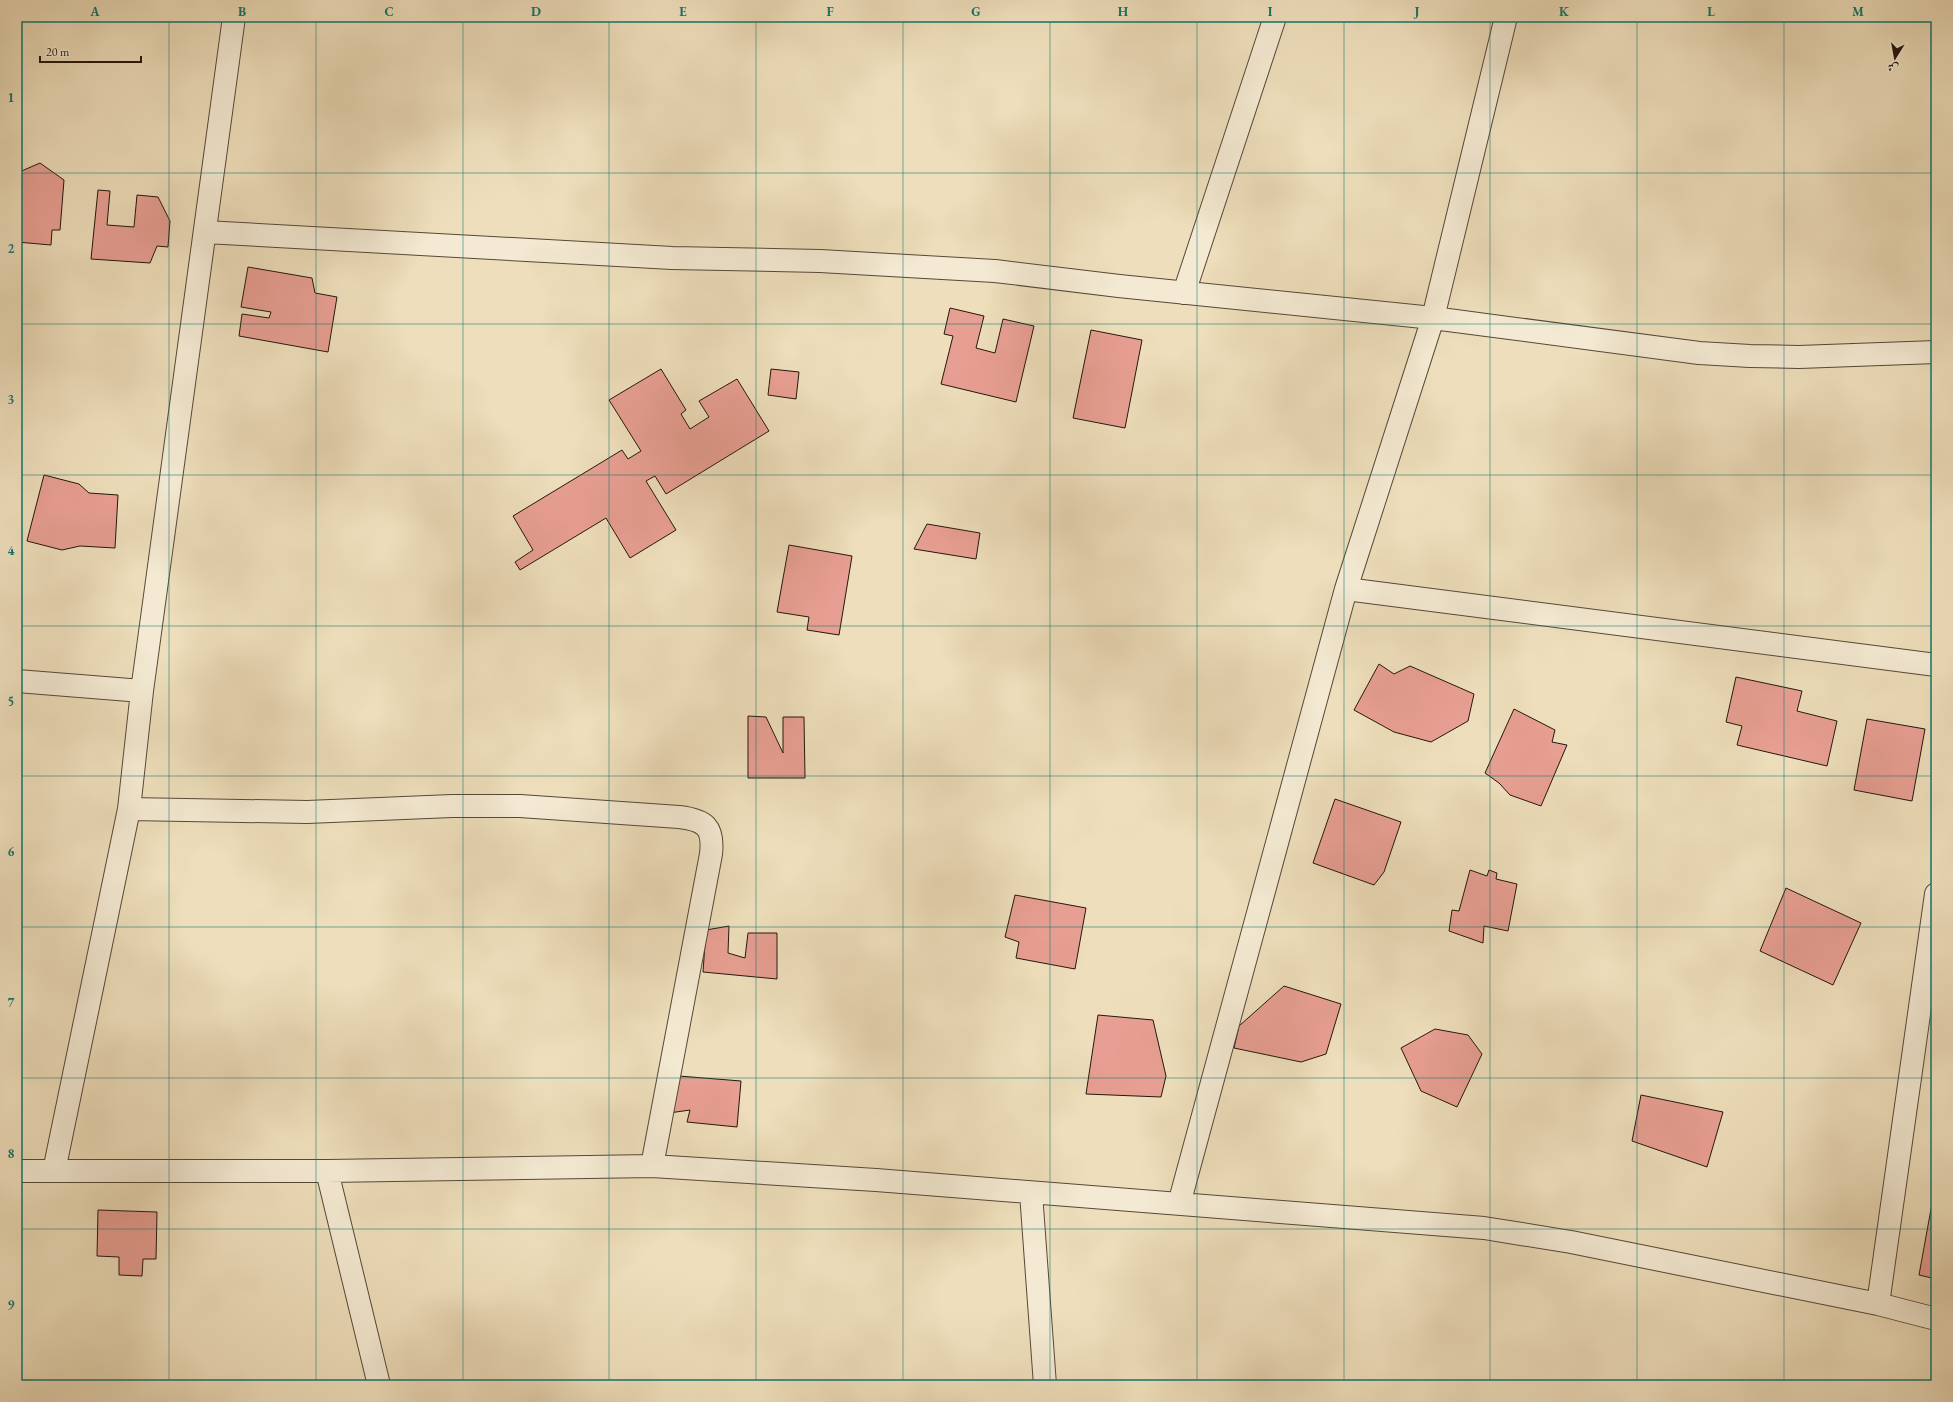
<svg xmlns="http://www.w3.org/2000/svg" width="1953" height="1402" font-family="'EB Garamond',Amiri,serif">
<rect width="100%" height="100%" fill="#eedebb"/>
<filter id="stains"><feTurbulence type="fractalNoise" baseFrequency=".005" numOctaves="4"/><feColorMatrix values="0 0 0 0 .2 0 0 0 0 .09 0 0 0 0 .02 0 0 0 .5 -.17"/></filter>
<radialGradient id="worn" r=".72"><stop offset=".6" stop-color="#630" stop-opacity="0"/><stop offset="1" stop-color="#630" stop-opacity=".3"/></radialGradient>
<path fill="#e89f93" stroke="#24160d" d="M40 163 64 180 60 230H52L51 245 17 242V173Z
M98 190 110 191 107 225 134 227 137 195 158 197 170 221 168 247 157 246 150 263 91 259Z
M248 267 312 278 315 293 337 297 328 352 239 336 242 314 269 318 271 312 241 307Z
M950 308 984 316 976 348 995 353 1003 319 1034 326 1016 402 941 384 953 336 944 334Z
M1091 330 1142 340 1125 428 1073 418Z
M661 369 686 410 681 414 690 429 709 417 699 401 737 379 769 431 666 494 655 476 646 481 676 530 630 558 606 518 520 570 515 562 533 550 513 516 622 450 628 459 641 451 609 400Z
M771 369 799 372 796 399 768 395Z
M44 475 79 484 89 493 118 495 115 548 80 546 62 550 27 541Z
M927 524 980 533 976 559 914 549Z
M789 545 852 556 839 635 807 630 809 617 777 612Z
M1379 664 1394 674 1410 666 1474 694 1468 721 1431 742 1394 732 1354 710Z
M1736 677 1802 691 1797 711 1837 721 1827 766 1737 745 1742 726 1726 722Z
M1514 709 1555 730 1552 742 1567 745 1541 806 1510 795 1499 783 1485 773Z
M748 716 766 717 783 753V717H804L805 778H748Z
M1867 719 1925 729 1912 801 1854 790Z
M1335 799 1401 822 1384 872 1374 885 1313 863Z
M1470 870 1487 876 1489 870 1497 873 1496 879 1517 884 1508 931 1484 926 1483 943 1449 931 1452 910 1459 911Z
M1786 888 1861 923 1833 985 1760 951Z
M1015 895 1086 908 1075 969 1016 958 1019 942 1005 937Z
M729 926 728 953 745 958 748 933H777V979L703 972 706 930Z
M1284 986 1341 1004 1326 1054 1301 1062 1234 1048 1239 1026Z
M1098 1015 1153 1020 1166 1076 1161 1097 1086 1094Z
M1435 1029 1468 1035 1482 1054 1457 1107 1421 1091 1401 1048Z
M679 1076 741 1081 737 1127 687 1122 690 1110 669 1113Z
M1641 1095 1723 1112 1707 1167 1632 1141Z
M1935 1187H1936V1279L1919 1275Z
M98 1210 157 1212 156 1259H143L142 1276 119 1275V1257L97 1256Z"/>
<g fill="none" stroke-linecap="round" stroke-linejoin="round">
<g stroke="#564838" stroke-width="24">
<path id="street" d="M205 232 672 258 820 261 995 271 1119 286 1433 318 1699 353 1750 356 1799 357 1936 352
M1184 293 1275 17
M1346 589 1936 665
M17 681 142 691
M129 809 307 812 452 806H520L679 817C705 820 714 827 711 854L652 1166
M17 1171H327L652 1166 876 1180 1484 1228 1571 1242 1878 1304 1936 1319
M54 1171 129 809 142 691 234 17
M327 1171 379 1385
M1031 1193 1045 1385
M1179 1204 1346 589 1433 318 1506 17
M1878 1304 1936 894"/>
</g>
<use href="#street" stroke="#f4ead3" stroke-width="22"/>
</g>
<path fill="none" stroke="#0f766e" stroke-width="1" stroke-opacity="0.55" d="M169 17V1385M316 17V1385M463 17V1385M609 17V1385M756 17V1385M903 17V1385M1050 17V1385M1197 17V1385M1344 17V1385M1490 17V1385M1637 17V1385M1784 17V1385M17 173H1936M17 324H1936M17 475H1936M17 626H1936M17 776H1936M17 927H1936M17 1078H1936M17 1229H1936"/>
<rect width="1953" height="1402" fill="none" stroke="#eedebb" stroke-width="44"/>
<g transform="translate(1895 58) rotate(191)" stroke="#f4ead3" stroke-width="3" paint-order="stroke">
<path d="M0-3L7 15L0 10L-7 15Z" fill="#24160d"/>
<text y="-6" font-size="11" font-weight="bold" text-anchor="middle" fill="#24160d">ش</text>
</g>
<path d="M40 56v6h101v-6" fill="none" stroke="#24160d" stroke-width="2"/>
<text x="46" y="56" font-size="12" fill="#24160d" stroke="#f4ead3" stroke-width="3" paint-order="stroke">20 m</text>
<rect x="22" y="22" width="1909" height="1358" fill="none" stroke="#0f766e" stroke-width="1.5"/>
<g font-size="13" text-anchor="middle" font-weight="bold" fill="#0f766e">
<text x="95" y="16">A</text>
<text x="242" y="16">B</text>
<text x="389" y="16">C</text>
<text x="536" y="16">D</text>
<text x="683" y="16">E</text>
<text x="830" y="16">F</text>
<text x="976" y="16">G</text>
<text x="1123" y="16">H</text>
<text x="1270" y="16">I</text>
<text x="1417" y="16">J</text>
<text x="1564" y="16">K</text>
<text x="1711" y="16">L</text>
<text x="1858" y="16">M</text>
<text x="11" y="102">1</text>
<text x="11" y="253">2</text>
<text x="11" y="404">3</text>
<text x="11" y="555">4</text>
<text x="11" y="706">5</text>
<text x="11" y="856">6</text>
<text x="11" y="1007">7</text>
<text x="11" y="1158">8</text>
<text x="11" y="1309">9</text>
</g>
<rect width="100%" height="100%" filter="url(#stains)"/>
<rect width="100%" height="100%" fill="url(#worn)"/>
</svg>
